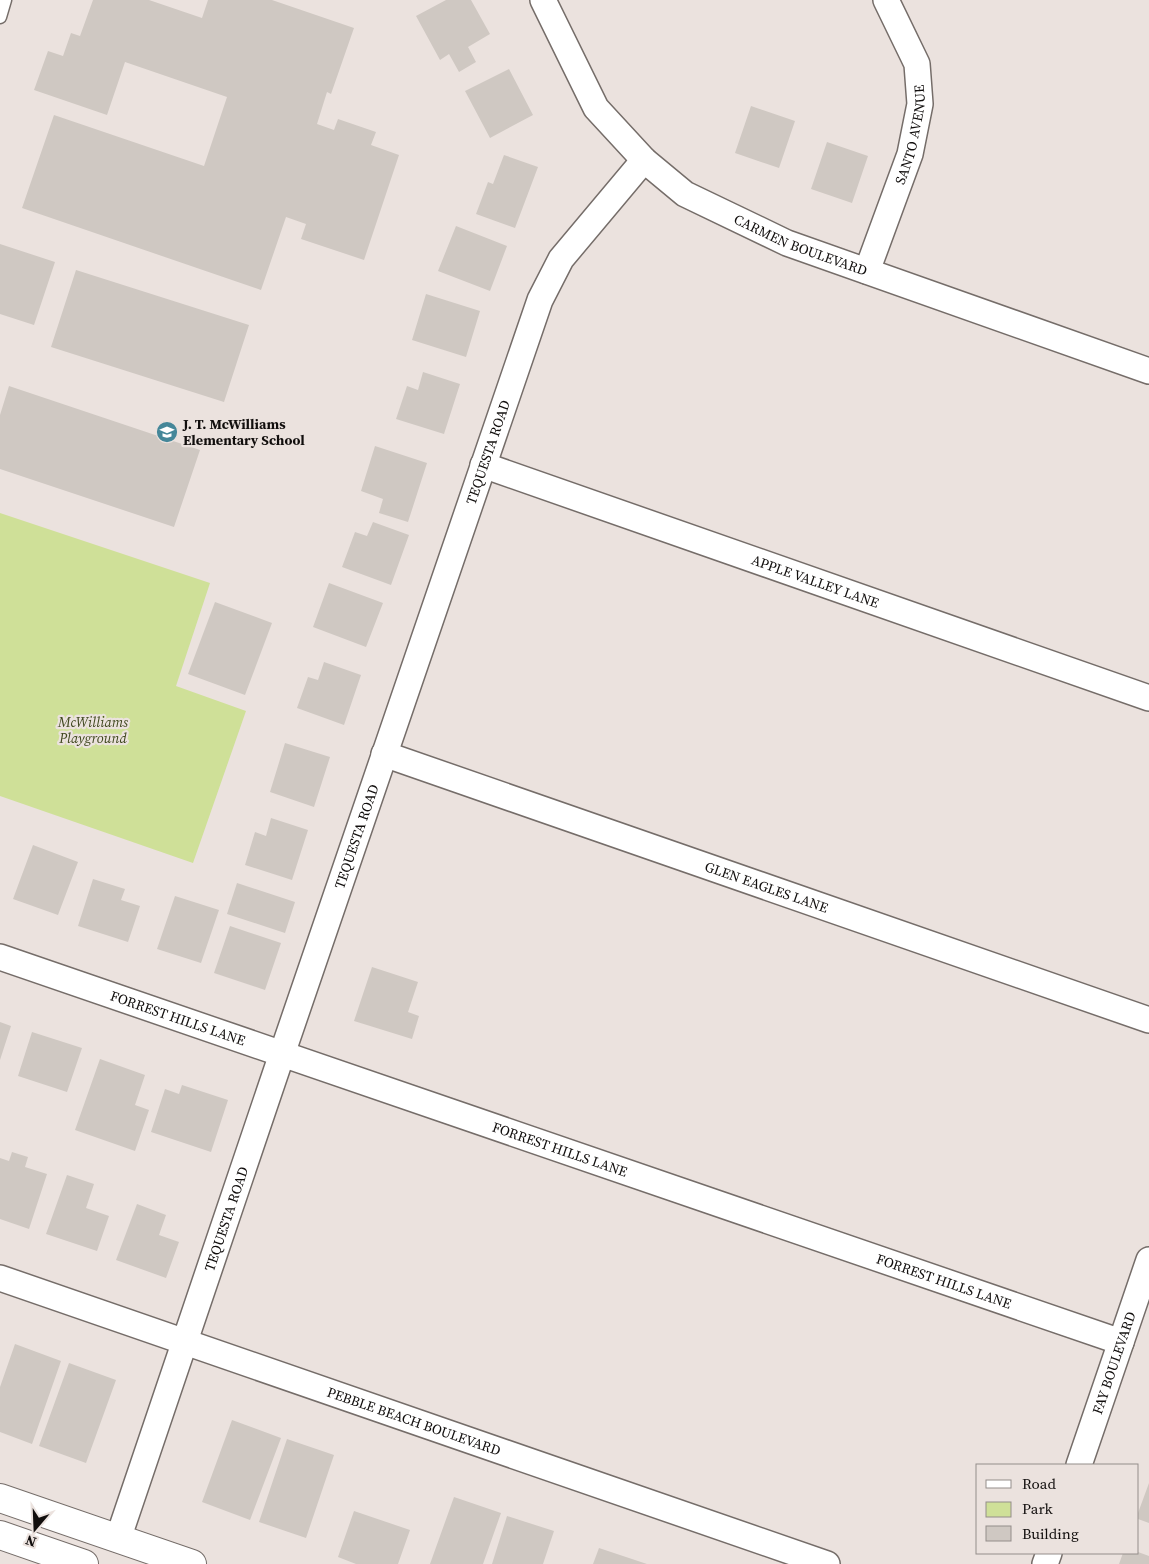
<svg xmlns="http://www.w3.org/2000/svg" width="1149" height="1564" font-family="'Source Serif 4',serif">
<rect width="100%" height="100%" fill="#ebe2de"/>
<path fill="#cfe098" d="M0 513 210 583 176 686 246 711 193 863 0 796Z"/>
<path fill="#cfc8c2" d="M93 0H149L202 18 208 0H272L354 28 331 94 327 92 317 124 334 130 338 119 376 132 371 145 399 155 364 260 301 239 306 224 286 217 261 290 22 208 54 115 204 166 227 97 125 62 107 115 34 90 48 51 63 56 71 33 80 36Z
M446 0H471L490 34 468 47 476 62 459 72 449 54 440 60 416 16Z
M509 69 533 115 490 138 465 91Z
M751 106 795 121 779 168 735 153Z
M827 142 868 156 852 203 811 189Z
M504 155 538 167 515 228 476 214 488 182 493 184Z
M456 226 507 246 490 291 438 271Z
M0 244 55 262 34 325 0 314Z
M76 270 249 325 224 402 51 347Z
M426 294 480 311 466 357 412 340Z
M423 372 460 384 444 434 396 419 407 386 418 390Z
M9 386 200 450 174 527 0 469V415Z
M375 446 427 463 408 522 379 513 383 499 361 491Z
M373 522 409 535 391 585 342 567 355 532 367 536Z
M329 583 383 603 366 647 313 627Z
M215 602 272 623 245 695 188 674Z
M324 662 361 675 344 725 297 708 308 677 318 680Z
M285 743 330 757 314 807 270 792Z
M271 818 308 830 292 880 245 865 255 832 266 836Z
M33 845 78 862 58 915 13 899Z
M93 879 125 889 121 900 140 906 128 942 78 926Z
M237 883 295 902 285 933 227 914Z
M175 896 219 910 201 963 157 949Z
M230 926 281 943 265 990 214 973Z
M372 967 418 982 408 1012 419 1016 412 1039 354 1021Z
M0 1022 11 1026 0 1060Z
M32 1032 82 1048 67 1092 18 1076Z
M100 1059 145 1075 135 1105 149 1110 135 1151 75 1130Z
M182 1085 228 1100 211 1152 151 1132 165 1089 179 1094Z
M12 1152 28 1157 25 1167 47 1174 29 1229 0 1219V1158L9 1161Z
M67 1175 94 1184 86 1208 109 1216 97 1251 46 1234Z
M137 1204 166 1215 159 1235 179 1242 166 1278 116 1260Z
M15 1344 61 1361 32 1444 0 1432V1387Z
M69 1363 116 1380 86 1463 39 1446Z
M232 1420 281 1438 250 1520 202 1502Z
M287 1439 334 1455 306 1538 259 1522Z
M1149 1483V1523L1138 1519V1513Z
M454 1497 501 1513 483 1564H430Z
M354 1511 410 1530 398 1564H356L338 1557Z
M507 1516 554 1531 543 1564H492Z
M599 1548 647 1564H593Z
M1138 1552 1149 1556V1564H1119L1123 1553Z"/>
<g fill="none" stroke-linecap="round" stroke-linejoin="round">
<g stroke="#756d69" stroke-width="15">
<path id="service" d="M0 17 5 0"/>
</g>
<g stroke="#756d69" stroke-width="28">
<g id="minor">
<path id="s1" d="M543 0 596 108 644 160 685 194 787 243 1149 371"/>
<path id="s2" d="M867 271 910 154 920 104 917 64 886 0"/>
<path id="s3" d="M483 465 1149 698"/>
<path id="s4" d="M384 754 1149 1020"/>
<path id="s5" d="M0 957 1121 1342"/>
<path id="s6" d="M0 1278 827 1564"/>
<path id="s7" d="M1079 1465 1149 1260"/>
<path id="s8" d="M118 1539 282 1054 540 300 561 259 644 160"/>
<path d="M1045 1564 1049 1553"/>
</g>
</g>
<g stroke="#756d69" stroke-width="30">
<path id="secondary" d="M0 1498 192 1564
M0 1535 84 1564"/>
</g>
<use href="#service" stroke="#fff" stroke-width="12"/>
<use href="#minor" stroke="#fff" stroke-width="25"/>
<use href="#secondary" stroke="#fff" stroke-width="28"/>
</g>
<defs>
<g id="school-disc" transform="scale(1.125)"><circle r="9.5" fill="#458799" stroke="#ebe2de"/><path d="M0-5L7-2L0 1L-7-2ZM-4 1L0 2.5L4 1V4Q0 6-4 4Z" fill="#fff"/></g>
</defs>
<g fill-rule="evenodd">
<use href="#school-disc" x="167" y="432"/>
</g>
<g text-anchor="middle" stroke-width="4.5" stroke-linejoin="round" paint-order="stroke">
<g font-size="14" fill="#110e0d" stroke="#ebe2de">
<text dy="5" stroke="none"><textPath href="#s2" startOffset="144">SANTO AVENUE</textPath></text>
<text dy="5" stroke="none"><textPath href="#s1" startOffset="371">CARMEN BOULEVARD</textPath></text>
<text dy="5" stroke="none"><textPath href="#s8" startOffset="1148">TEQUESTA ROAD</textPath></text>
<text dy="5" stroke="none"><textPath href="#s3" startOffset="352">APPLE VALLEY LANE</textPath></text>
<text dy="5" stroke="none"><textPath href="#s8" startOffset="742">TEQUESTA ROAD</textPath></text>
<text dy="5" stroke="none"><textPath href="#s4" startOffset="405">GLEN EAGLES LANE</textPath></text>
<text dy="5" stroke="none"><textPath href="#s5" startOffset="188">FORREST HILLS LANE</textPath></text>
<text dy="5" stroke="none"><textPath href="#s5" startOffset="592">FORREST HILLS LANE</textPath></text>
<text dy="5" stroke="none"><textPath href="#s8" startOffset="338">TEQUESTA ROAD</textPath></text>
<text dy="5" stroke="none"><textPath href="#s5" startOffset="998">FORREST HILLS LANE</textPath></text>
<text dy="5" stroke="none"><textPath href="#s7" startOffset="108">FAY BOULEVARD</textPath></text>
<text dy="5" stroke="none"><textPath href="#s6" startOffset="438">PEBBLE BEACH BOULEVARD</textPath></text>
</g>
<g font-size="14" font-weight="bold" fill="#110e0d" stroke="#ebe2de" text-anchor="start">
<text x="183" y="429">J. T. McWilliams<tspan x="183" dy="16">Elementary School</tspan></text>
</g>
<g font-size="14" font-style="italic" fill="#3f471e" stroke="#ebe2de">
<text x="93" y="727">McWilliams<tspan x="93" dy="16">Playground</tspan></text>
</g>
</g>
<rect x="976" y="1464" width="162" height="90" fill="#ebe2de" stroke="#948d8a"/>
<rect x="986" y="1480" width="25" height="8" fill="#ffffff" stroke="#948d8a"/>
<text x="1022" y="1489" font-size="15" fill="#110e0d">Road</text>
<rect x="986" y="1502" width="25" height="15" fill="#cfe098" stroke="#948d8a"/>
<text x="1022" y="1514" font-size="15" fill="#110e0d">Park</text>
<rect x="986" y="1526" width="25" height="15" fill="#cfc8c2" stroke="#948d8a"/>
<text x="1022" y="1539" font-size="15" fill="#110e0d">Building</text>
<g transform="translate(35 1529) rotate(199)" stroke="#ebe2de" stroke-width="4" paint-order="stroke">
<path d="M0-4L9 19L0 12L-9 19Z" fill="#110e0d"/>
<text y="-8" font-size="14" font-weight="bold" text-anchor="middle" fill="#110e0d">N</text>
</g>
</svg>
